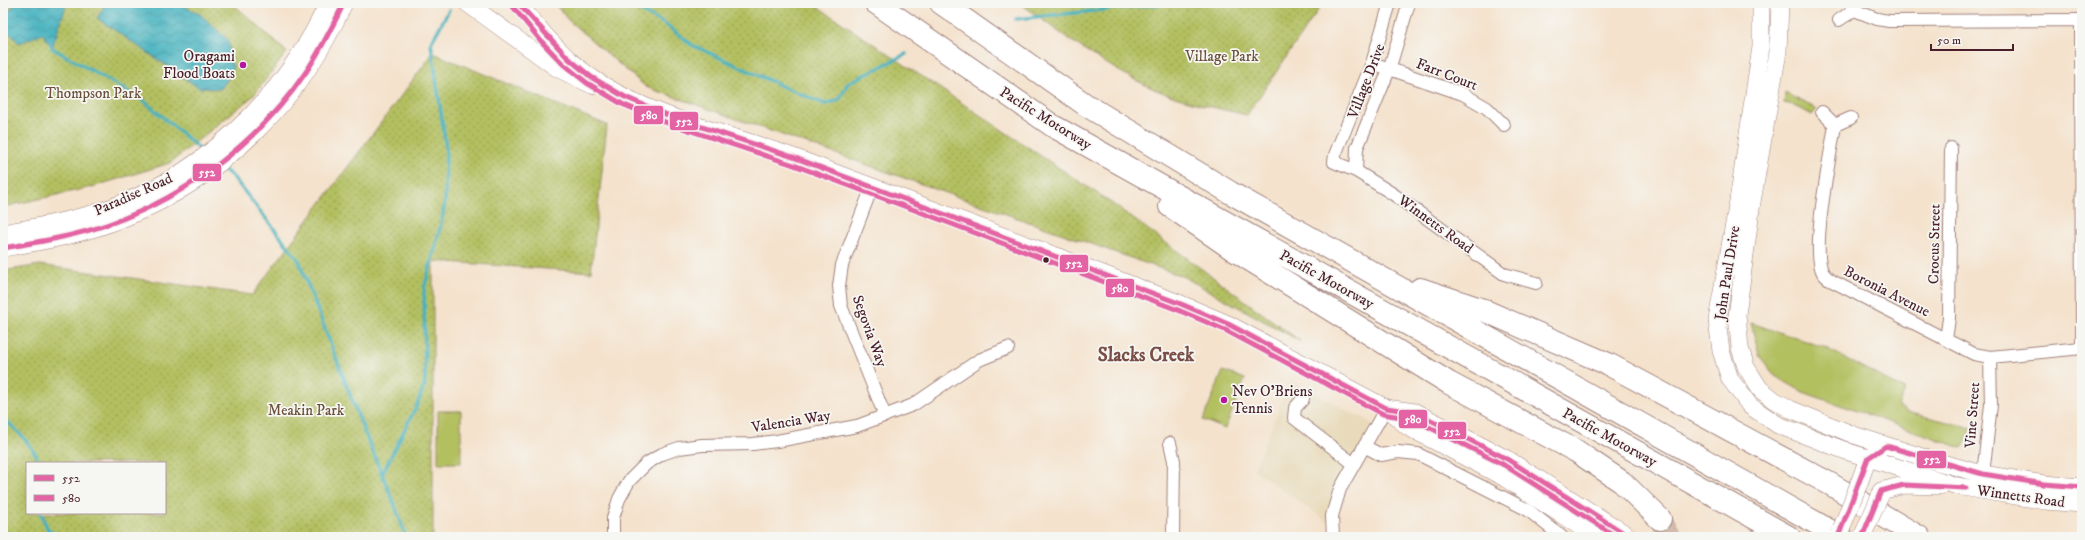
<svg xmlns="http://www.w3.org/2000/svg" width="2085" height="540" font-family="'IM FELL DW Pica',serif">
<defs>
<pattern id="park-dots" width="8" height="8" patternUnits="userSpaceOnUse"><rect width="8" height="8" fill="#b3c061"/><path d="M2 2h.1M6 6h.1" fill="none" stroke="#949b50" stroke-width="1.8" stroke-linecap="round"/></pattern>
<pattern id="water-waves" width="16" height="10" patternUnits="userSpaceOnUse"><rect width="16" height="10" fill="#42b1be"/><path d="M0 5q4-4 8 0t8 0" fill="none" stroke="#398f9b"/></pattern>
</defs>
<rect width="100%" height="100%" fill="#f6f6f2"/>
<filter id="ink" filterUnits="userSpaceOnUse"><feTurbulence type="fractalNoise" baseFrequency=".025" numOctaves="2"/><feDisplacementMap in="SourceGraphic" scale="8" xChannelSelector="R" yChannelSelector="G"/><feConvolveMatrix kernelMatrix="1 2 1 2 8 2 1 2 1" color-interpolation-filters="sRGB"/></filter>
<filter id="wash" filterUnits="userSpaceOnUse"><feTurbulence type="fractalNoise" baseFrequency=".012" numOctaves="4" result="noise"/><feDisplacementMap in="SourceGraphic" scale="16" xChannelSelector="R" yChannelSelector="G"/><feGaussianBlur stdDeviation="0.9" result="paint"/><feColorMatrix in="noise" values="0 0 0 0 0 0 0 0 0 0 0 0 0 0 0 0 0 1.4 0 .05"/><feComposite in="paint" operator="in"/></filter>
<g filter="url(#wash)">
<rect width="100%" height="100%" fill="#f4e2cc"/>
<path fill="#e8daba" d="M1290 381 1372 423 1328 522 1254 470Z"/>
<path fill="#b3c061" stroke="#7e7046" d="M1785 93 1817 109 1812 115 1794 105 1784 103Z
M1751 323 1824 347 1905 390 1898 406 1907 412 1972 428 1962 448 1803 392 1775 376 1759 355Z
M1223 371 1245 379 1225 429 1203 420Z
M438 411H461V463H438Z"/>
<path fill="url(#park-dots)" stroke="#7e7046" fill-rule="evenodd" d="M3 3H232L287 52 253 96 170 163 92 187 3 207Z
M554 3H812L1113 204 1300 341 1182 276 646 87 568 20Z
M1020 3H1323L1247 115C1216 108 1185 102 1156 90 1107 68 1062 35 1020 3Z
M433 53 607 125 591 272 433 261V537H3V271L40 265 252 295ZM27 463H165V513H27Z"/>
<path fill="url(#water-waves)" stroke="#466874" d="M15 3H67L52 48 43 34 19 43 3 27V20Z
M106 3H177L200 14 228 40 233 71 221 89 199 88 97 18Z"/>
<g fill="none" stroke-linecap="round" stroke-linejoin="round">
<path stroke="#42b1be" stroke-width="3.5" d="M626 3 665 24 692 45 786 88 825 104 839 100 848 83 906 54
M1016 19 1170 3
M51 44 52 48 143 100 202 151
M221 167 233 177 298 259 364 431 394 503 406 537
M3 418C16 429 34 446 39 463
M382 474 417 405 425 383 424 289 441 225 445 201 446 148 431 43 449 10
M41 513 48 530 61 537"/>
</g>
</g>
<g filter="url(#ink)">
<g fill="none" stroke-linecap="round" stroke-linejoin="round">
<path stroke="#d2bbac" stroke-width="22" stroke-dasharray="22 11" stroke-linecap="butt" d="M1660 519 1669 537"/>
<g stroke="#9f807c" stroke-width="14">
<path id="street" d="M1390 3 1372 63 1335 155 1334 162 1356 171 1393 194 1504 274 1536 283
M1854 10 1877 19 1889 21 2082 20
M1839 20 1854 10 1852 3
M2081 20 2082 342
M1372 63 1463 94 1487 108 1504 125
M1822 112 1835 125 1851 118
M1835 125C1831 153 1810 251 1823 273 1825 276 1829 279 1832 281L1974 354 1990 357 2082 348
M1356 171 1357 148 1389 70 1409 3
M872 187 842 265 839 286 841 306 885 416
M1946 340 1949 318 1951 148
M1303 399 1295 408 1294 418 1354 464
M1170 443 1174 461 1173 537
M1364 446 1381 455 1398 452 1418 454 1528 510 1562 537
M1983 474 1991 405 1990 357
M613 537V518L619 499 629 481 646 464 662 454 679 448 702 445 753 444 777 441 857 426 913 405 979 360 1008 348
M1333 537 1332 516 1340 489 1386 408"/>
</g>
<g stroke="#9f807c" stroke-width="18">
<path id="secondary" d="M467 3 557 68 592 85
M518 3C541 32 570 66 603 85 661 120 730 134 793 157 922 205 1052 254 1181 304L1228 324 1386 408 1408 427 1505 478 1596 537
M1761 3V47L1738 201 1717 320 1721 351 1730 379 1750 406 1778 425 1849 452 1957 486 2045 501 2082 504
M1780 3 1778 52 1752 202 1737 315 1740 348 1746 367 1760 389 1774 400 1790 409 1854 435 1938 462 1983 474 2044 484 2082 487
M3 233C33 228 63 222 92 214 197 182 283 101 328 3
M3 248C44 241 85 234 124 218 223 178 301 101 344 3
M1386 408 1415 412 1507 459 1630 537
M1858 486 1868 458 1878 452
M1881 491 1904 485 1940 486"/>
</g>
<g stroke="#9f807c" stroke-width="24">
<path id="highway" d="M876 3 1053 126 1789 537
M941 3 1086 105 1231 193 1841 537
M1170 206 1234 250 1449 383 1576 451 1622 482 1660 519
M1420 289 1483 310 1608 364 1832 485 1919 537"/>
</g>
<use href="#street" stroke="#fff" stroke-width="12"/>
<use href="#secondary" stroke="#fff" stroke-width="17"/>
<use href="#highway" stroke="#fff" stroke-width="22"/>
<g stroke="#9f807c" stroke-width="18" stroke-linecap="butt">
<path id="secondary-bridge" d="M1838 537 1858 486
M1862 537 1880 496"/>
</g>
<use href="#secondary-bridge" stroke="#fff" stroke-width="17"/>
<g stroke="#f6f6f2" stroke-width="8">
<path id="bus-1" d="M518 3 568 58 591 77 625 97 672 117 793 157 1181 304 1228 324 1386 408 1415 412 1507 459 1630 537
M3 248C39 242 75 236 109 224 188 196 259 141 306 72 321 50 332 27 344 3
M1838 537 1868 458 1886 446 1983 474 2044 484 2082 487
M1862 537 1881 491 1904 485 1966 488"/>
</g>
<g stroke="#f6f6f2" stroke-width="8">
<path id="bus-2" d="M513 7 541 41 563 64 587 83 622 104 670 124 791 164 936 218 1178 310 1225 330 1383 414 1413 419 1504 465 1617 537"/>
</g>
<use href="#bus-1" stroke="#e463a4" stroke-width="5"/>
<use href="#bus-2" stroke="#e463a4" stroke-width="5"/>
</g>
</g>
<g fill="#b5179e" stroke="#f6f6f2" stroke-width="1.5">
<circle cx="243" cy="65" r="4"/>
<circle cx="1224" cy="400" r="4"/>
</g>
<circle fill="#4a1f2b" stroke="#f6f6f2" stroke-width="1.5" cx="1046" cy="260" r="3.5"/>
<g text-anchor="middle" stroke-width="3.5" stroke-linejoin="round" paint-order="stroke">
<g font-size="15" fill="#4a1f2b" stroke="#f6f6f2" text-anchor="end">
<text x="235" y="61">Oragami<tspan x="235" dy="17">Flood Boats</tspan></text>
<text x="1232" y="396" text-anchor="start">Nev O'Briens<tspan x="1232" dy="17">Tennis</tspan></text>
</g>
<g font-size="15" fill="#6a4f3b" stroke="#f6f6f2">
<text x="1222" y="61">Village Park</text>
<text x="93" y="98">Thompson Park</text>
<text x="306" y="415">Meakin Park</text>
</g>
<g font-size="15" fill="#4a1f2b" stroke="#f6f6f2">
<text transform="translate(1447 74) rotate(21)" y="5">Farr Court</text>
<text transform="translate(1366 81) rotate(-69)" y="5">Village Drive</text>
<text transform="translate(1046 118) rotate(32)" y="5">Pacific Motorway</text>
<text transform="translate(133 194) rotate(-24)" y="5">Paradise Road</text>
<text transform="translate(1436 224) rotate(36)" y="5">Winnetts Road</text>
<text transform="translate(1934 244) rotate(-89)" y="5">Crocus Street</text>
<text transform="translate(1727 273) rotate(-81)" y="5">John Paul Drive</text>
<text transform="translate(1327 279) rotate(29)" y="5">Pacific Motorway</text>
<text transform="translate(1887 291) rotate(27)" y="5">Boronia Avenue</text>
<text transform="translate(870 331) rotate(70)" y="5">Segovia Way</text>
<text transform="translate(1972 415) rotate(-86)" y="5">Vine Street</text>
<text transform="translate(791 421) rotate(-9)" y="5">Valencia Way</text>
<text transform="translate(1610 437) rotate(29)" y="5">Pacific Motorway</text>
<text transform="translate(2021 496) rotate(8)" y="5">Winnetts Road</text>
</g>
<g font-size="19" font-weight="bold" fill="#7a4e47" stroke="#f6f6f2">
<text x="1146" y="361">Slacks Creek</text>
</g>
</g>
<g stroke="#f6f6f2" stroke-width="1.5">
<rect x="633" y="105" width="31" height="20" rx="4" fill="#e463a4"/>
<rect x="669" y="111" width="30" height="20" rx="4" fill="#e463a4"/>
<rect x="192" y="163" width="30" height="19" rx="4" fill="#e463a4"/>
<rect x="1059" y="254" width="30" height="19" rx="4" fill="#e463a4"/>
<rect x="1105" y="278" width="30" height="20" rx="4" fill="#e463a4"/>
<rect x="1398" y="409" width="30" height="20" rx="4" fill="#e463a4"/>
<rect x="1437" y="421" width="30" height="19" rx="4" fill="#e463a4"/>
<rect x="1916" y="450" width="31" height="19" rx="4" fill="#e463a4"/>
</g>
<g font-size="11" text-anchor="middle" font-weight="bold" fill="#fff">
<text x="649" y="119">580</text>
<text x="684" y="125">552</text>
<text x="207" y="176">552</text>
<text x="1074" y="267">552</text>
<text x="1120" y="292">580</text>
<text x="1413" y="423">580</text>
<text x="1452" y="435">552</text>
<text x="1932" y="463">552</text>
</g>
<rect width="2085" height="540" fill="none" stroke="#f6f6f2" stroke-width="16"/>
<rect x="26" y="462" width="140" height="52" fill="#f6f6f2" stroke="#b1a0a2"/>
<rect x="34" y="475" width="20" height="6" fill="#e463a4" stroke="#b1a0a2"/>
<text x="62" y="482" font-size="12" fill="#4a1f2b">552</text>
<rect x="34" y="495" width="20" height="6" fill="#e463a4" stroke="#b1a0a2"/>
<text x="62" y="502" font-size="12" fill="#4a1f2b">580</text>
<path d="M1931 44v6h82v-6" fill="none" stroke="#4a1f2b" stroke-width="2"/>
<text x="1937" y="44" font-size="12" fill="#4a1f2b" stroke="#f6f6f2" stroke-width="3" paint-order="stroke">50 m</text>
</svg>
